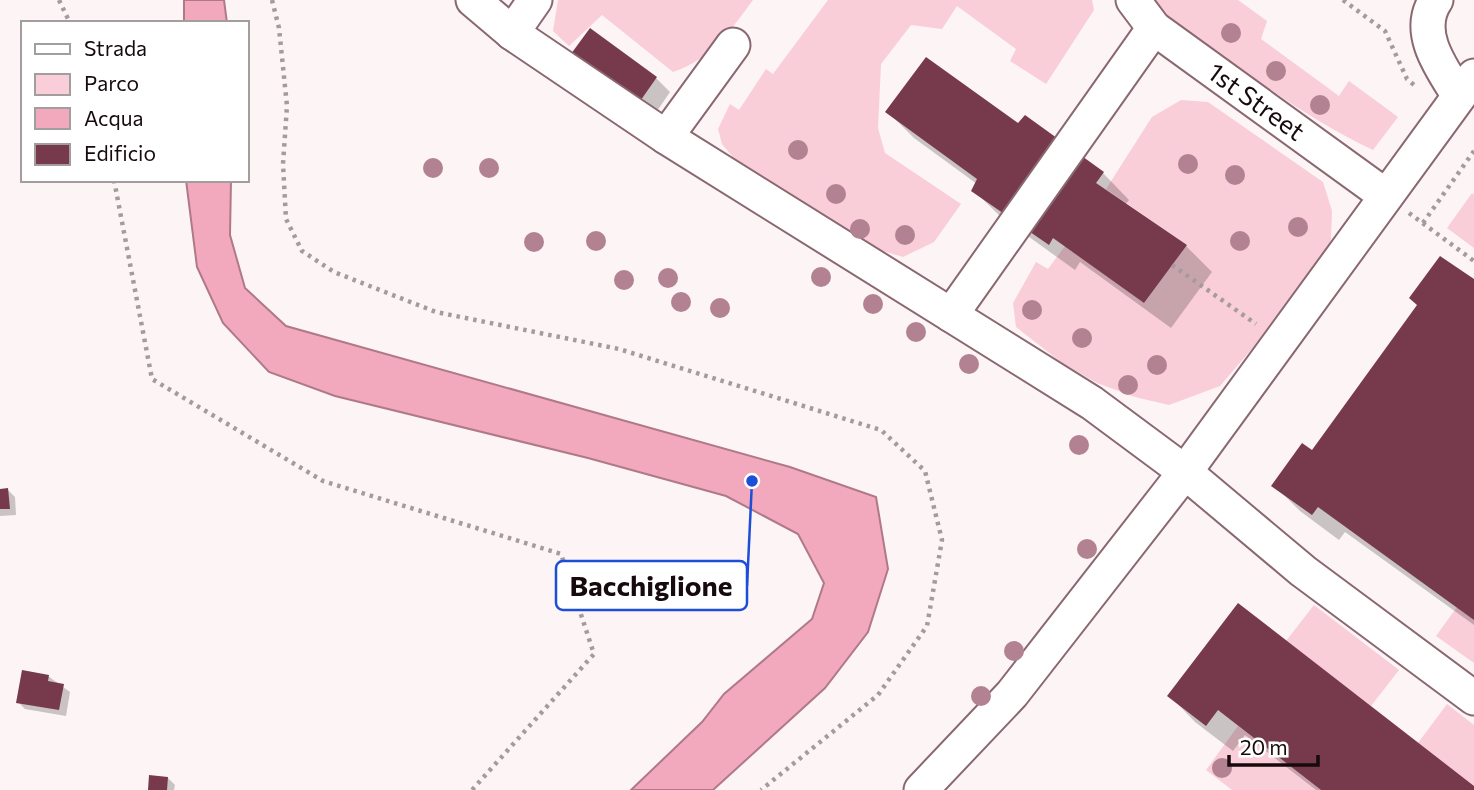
<svg xmlns="http://www.w3.org/2000/svg" width="1474" height="790" font-family="Commissioner,sans-serif">
<rect width="100%" height="100%" fill="#fcf4f5"/>
<path fill="#f9ced8" d="M558 0H753C731 30 710 60 673 72L602 15 569 46 553 31Z
M828 0H1092L1094 10 1046 84 1010 61 1016 49 957 6 942 29 911 25 881 64 878 128 885 153 961 204 934 242 903 257 883 251 737 162 722 144 718 129 730 104 739 110 766 69 773 74Z
M1152 0H1238L1267 21 1261 39 1339 96 1349 81 1398 117 1373 150C1300 116 1236 64 1169 18Z
M1181 100 1208 102 1323 182 1332 211 1331 240 1308 283 1220 386 1169 405 1135 397 1097 383 1062 363 1016 327 1013 303 1036 262 1048 269 1065 246 1144 303 1187 245 1106 189 1152 117Z
M1472 193 1474 195V248L1447 228Z
M1314 605 1399 670 1371 706 1286 641Z
M1457 607 1474 620V663L1436 636Z
M1447 704 1474 725V786L1418 743Z
M1238 726 1321 790H1232L1206 770Z"/>
<path fill="#f2a9bd" stroke="#b07988" stroke-width="2" d="M184 0H224L227 23H184Z
M186 180H231L230 235 245 288 286 326 790 467 876 497 888 569 868 632 825 688 713 790H631L702 722 724 694 812 619 824 583 798 534 726 496 588 458 335 396 269 372 223 323 197 267Z"/>
<path fill="#0003" d="M591 31 656 78 670 92 651 120Z
M888 112 1018 125 1103 173 1129 200 1125 205 1186 246 1212 272 1171 328 1080 262 1075 270 1000 216 973 190 977 184 914 138Z
M1474 281V625L1345 532 1339 540 1300 511 1274 485 1312 452Z
M8 490 15 497 16 515 0 516V491Z
M1239 606 1474 788V790H1316L1245 735 1233 751 1195 722 1169 695Z
M48 676 70 692 66 716 25 709 18 702Z
M168 778 175 785 174 790H150Z"/>
<path fill="#773a4d" d="M590 28 657 77 636 107 568 58Z
M926 57 1018 123 1025 115 1104 172 1096 183 1187 245 1144 303 1053 238 1049 245 971 191 977 179 885 112Z
M1440 256 1474 279V620L1318 507 1312 515 1271 486 1302 443 1312 450 1417 305 1409 298Z
M8 488 10 509H0V489Z
M1238 603 1474 786V790H1321L1218 710 1206 726 1167 696Z
M22 670 49 675 48 681 64 684 59 710 16 703Z
M149 775 168 777 167 790H148Z"/>
<g fill="none" stroke-linecap="round" stroke-linejoin="round">
<g stroke="#8a6871" stroke-width="37">
<g id="minor">
<path d="M473 0 512 33 666 137 1092 403 1185 472 1012 694 921 790"/>
<path id="s1" d="M1133 0 1154 28 1386 196"/>
<path d="M1436 0C1414 32 1442 69 1459 96"/>
<path d="M512 33 535 0"/>
<path d="M1474 76 1185 472 1303 571 1474 698"/>
<path d="M666 137 733 45"/>
<path d="M951 315 1154 28"/>
</g>
</g>
<path stroke="#a59b9d" stroke-width="4.5" stroke-dasharray="3.5 5" stroke-linecap="butt" d="M59 0 70 23
M272 0 279 28 287 106 283 164 286 219 302 251 334 272 436 312 619 349 881 430 925 471 942 540 927 626 878 695 761 790
M1343 0 1385 31 1407 79 1414 85
M114 180 152 379 323 481 561 554 594 654 472 790
M1409 213 1474 261
M1423 223 1474 151
M1172 265 1256 324"/>
<use href="#minor" stroke="#fff" stroke-width="33"/>
</g>
<g fill="#b28293">
<circle cx="1231" cy="33" r="10"/>
<circle cx="1276" cy="71" r="10"/>
<circle cx="1320" cy="105" r="10"/>
<circle cx="798" cy="150" r="10"/>
<circle cx="1188" cy="164" r="10"/>
<circle cx="433" cy="168" r="10"/>
<circle cx="489" cy="168" r="10"/>
<circle cx="1235" cy="175" r="10"/>
<circle cx="836" cy="194" r="10"/>
<circle cx="1298" cy="227" r="10"/>
<circle cx="860" cy="229" r="10"/>
<circle cx="905" cy="235" r="10"/>
<circle cx="596" cy="241" r="10"/>
<circle cx="1240" cy="241" r="10"/>
<circle cx="534" cy="242" r="10"/>
<circle cx="821" cy="277" r="10"/>
<circle cx="668" cy="278" r="10"/>
<circle cx="624" cy="280" r="10"/>
<circle cx="681" cy="302" r="10"/>
<circle cx="873" cy="304" r="10"/>
<circle cx="720" cy="308" r="10"/>
<circle cx="1032" cy="310" r="10"/>
<circle cx="916" cy="332" r="10"/>
<circle cx="1082" cy="338" r="10"/>
<circle cx="969" cy="364" r="10"/>
<circle cx="1157" cy="365" r="10"/>
<circle cx="1128" cy="385" r="10"/>
<circle cx="1079" cy="445" r="10"/>
<circle cx="1087" cy="549" r="10"/>
<circle cx="1014" cy="651" r="10"/>
<circle cx="981" cy="696" r="10"/>
<circle cx="1222" cy="768" r="10"/>
</g>
<g text-anchor="middle" stroke-width="7" stroke-linejoin="round" paint-order="stroke">
<g font-size="26" fill="#160a0d" stroke="#fff">
<text dy="9" stroke="none"><textPath href="#s1" startOffset="161">1st Street</textPath></text>
</g>
</g>
<path fill="none" stroke="#1d4ed8" stroke-width="2.5" d="M752 481L747 586"/>
<circle fill="#1d4ed8" stroke="#fff" stroke-width="2.5" cx="752" cy="481" r="7"/>
<rect fill="#fff" stroke="#1d4ed8" stroke-width="2.5" x="556" y="561" width="191" height="49" rx="7"/>
<g font-size="28" text-anchor="middle" font-weight="bold" fill="#160a0d">
<text x="651" y="596">Bacchiglione</text>
</g>
<rect x="21" y="21" width="228" height="161" fill="#ffffff" stroke="#a29d9e" stroke-width="2"/>
<rect x="35" y="44" width="35" height="10" fill="#ffffff" stroke="#a29d9e" stroke-width="2"/>
<text x="84" y="56" font-size="21" fill="#160a0d">Strada</text>
<rect x="35" y="74" width="35" height="21" fill="#f9ced8" stroke="#a29d9e" stroke-width="2"/>
<text x="84" y="91" font-size="21" fill="#160a0d">Parco</text>
<rect x="35" y="108" width="35" height="21" fill="#f2a9bd" stroke="#a29d9e" stroke-width="2"/>
<text x="84" y="126" font-size="21" fill="#160a0d">Acqua</text>
<rect x="35" y="144" width="35" height="21" fill="#773a4d" stroke="#a29d9e" stroke-width="2"/>
<text x="84" y="161" font-size="21" fill="#160a0d">Edificio</text>
<path d="M1229 755v10h89v-10" fill="none" stroke="#160a0d" stroke-width="3.5"/>
<text x="1240" y="755" font-size="21" fill="#160a0d" stroke="#ffffff" stroke-width="5" paint-order="stroke">20 m</text>
</svg>
